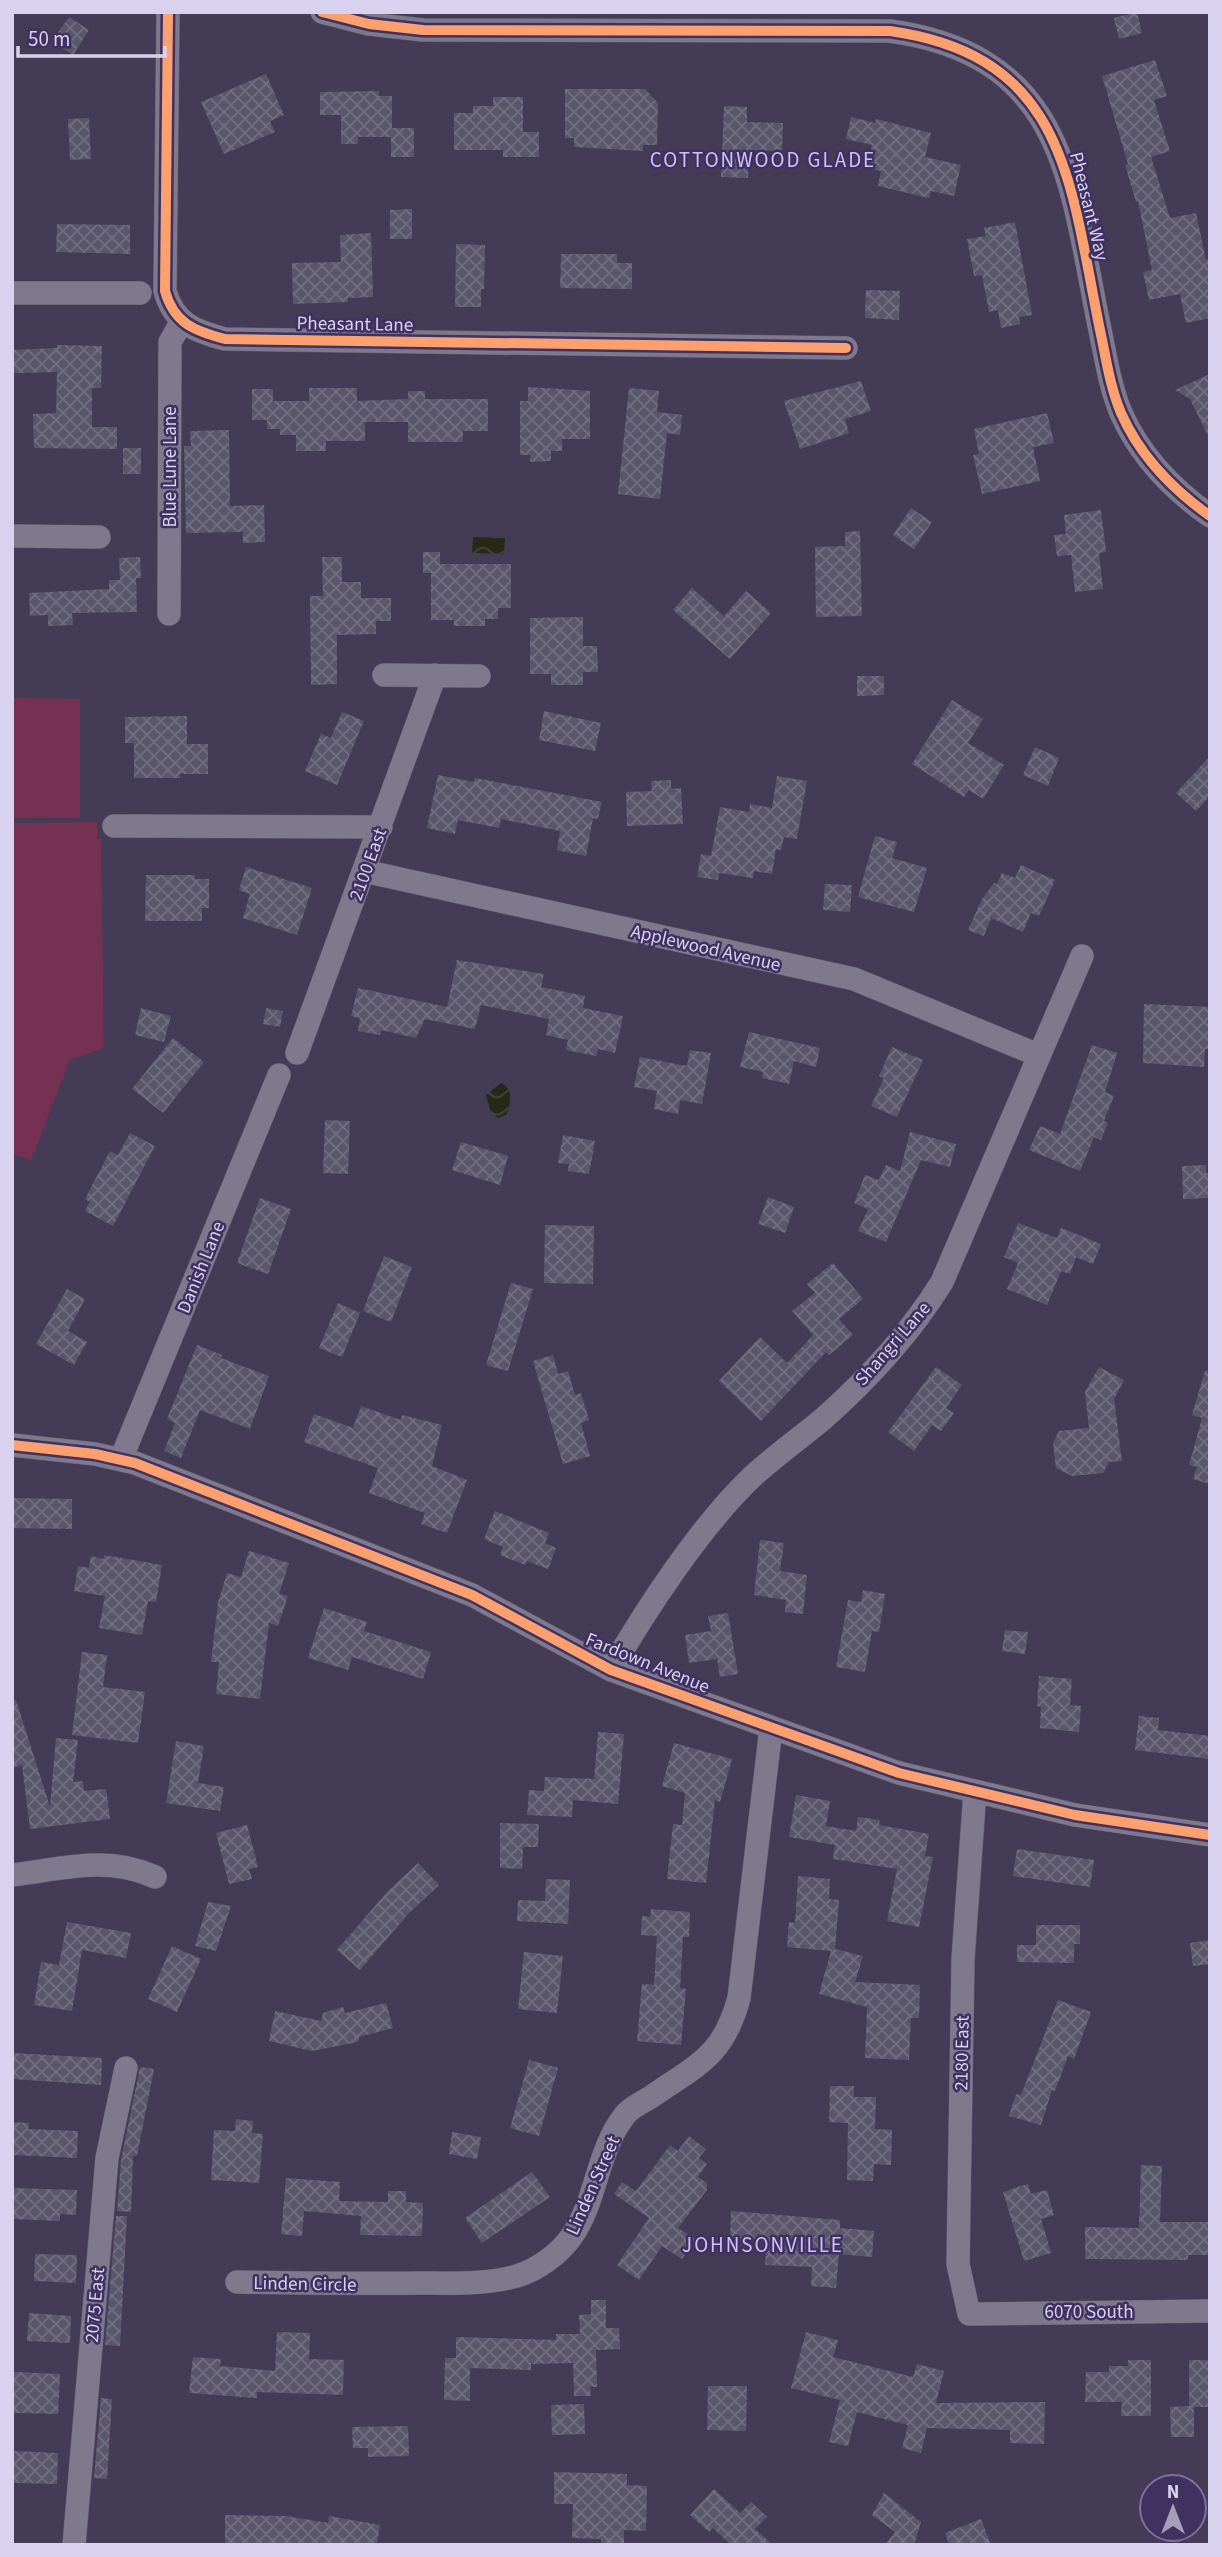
<svg xmlns="http://www.w3.org/2000/svg" width="1222" height="2557" font-family="'Source Sans 3',sans-serif">
<defs>
<pattern id="water-waves" width="16" height="10" patternUnits="userSpaceOnUse" patternTransform="scale(1.75)"><rect width="16" height="10" fill="#262818"/><path d="M0 5q4-4 8 0t8 0" fill="none" stroke="#45463a"/></pattern>
<pattern id="building-cross-hatch" width="8" height="8" patternUnits="userSpaceOnUse" patternTransform="scale(1.75)"><rect width="8" height="8" fill="#5a576c"/><path d="M0 0l8 8M0 8l8-8" fill="none" stroke="#716e81"/></pattern>
</defs>
<rect width="100%" height="100%" fill="#443c56"/>
<path fill="#743151" d="M12 698 80 699V818H12Z
M97 822V839H101L104 1048 70 1060 31 1160 12 1154V823Z"/>
<path fill="url(#water-waves)" d="M473 537 505 538 504 554 472 553Z
M501 1083C514 1089 511 1104 506 1115L498 1118 491 1113 486 1095Z"/>
<path fill="url(#building-cross-hatch)" d="M1137 12 1142 33 1119 39 1114 18Z
M69 17 89 30 73 55 52 41Z
M1155 60 1167 96 1154 100 1170 151 1151 157 1170 218 1196 213 1206 260 1210 259V318L1186 323 1180 294 1149 300 1143 272 1152 270 1138 201 1136 202 1125 165 1128 164 1102 76Z
M266 74 284 115 270 121 275 132 224 154 201 102Z
M565 89H645L658 103 657 145H643V151L574 147V138H565Z
M379 91V96H392V128H414V157H391V137H358V144H341V115H320V92Z
M493 97H523V132H539V157H503V150H454V113H473V106H493Z
M724 106 747 107V122L783 123 782 151 749 150 748 178 721 177Z
M851 117 875 123 876 119 931 133 925 157 961 165 954 196 931 191 929 198 878 186 881 171 866 168 872 145 846 139Z
M89 118 91 159 70 160 68 119Z
M412 209V239H390V210Z
M1015 222 1032 315 1019 317 1020 324 1001 328 998 310 989 312 982 275 974 276 967 239 986 236 984 228Z
M57 224 130 225V254L56 252Z
M371 233 373 297 348 298V302L293 304 292 263 341 262 340 235Z
M456 244 485 245 484 289H481V307H455Z
M561 254H617V263H632V289L560 288Z
M866 290 900 291 899 320 865 318Z
M57 345 102 346 101 388H92V427H117V449L34 448 33 414 56 413 57 372 12 373V350L57 348Z
M1210 374V440L1190 399 1175 390Z
M861 381 871 411 845 419 849 433 800 449 784 401Z
M528 387 590 391V439H562V451H551V461L530 462V455H520V401H528Z
M309 388H357V401L408 399V391H425V399H488V431H463V442H408V422H365V441H326V451H296V435H280V429H267V420H252V389H273V401H309Z
M629 388 659 391 657 412 682 415 680 435 667 433 660 499 618 494Z
M1047 413 1054 443 1033 447 1040 481 982 494 973 455 979 454 974 429Z
M229 430 230 506 264 505 265 542 243 543V532L186 533 184 446H191L190 431Z
M123 448H141V474H123Z
M911 508 932 522 914 549 893 535Z
M1101 510 1106 552 1099 553 1103 589 1075 592 1071 555 1057 556 1054 535 1066 534 1064 515Z
M860 531 862 616 816 617 815 547 845 546V532Z
M423 552H440V564H511V608H498V619H485V626H454V620H431V573H423Z
M140 557 141 578H136L137 612 72 613 73 625 48 626V615L30 616 29 593 109 589V580H120L119 558Z
M322 557H342V582H361V598H391V621H376V634L337 635V684L311 685 310 596H323Z
M692 588 724 616 746 591 771 613 730 659 673 610Z
M583 617V646H597L598 672H583V685H551V674H530V618Z
M857 676H884V695L857 696Z
M952 700 983 719 968 743 1004 765 983 799 969 790 964 797 912 764Z
M544 711 601 723 595 751 539 740Z
M342 712 364 721 337 785 305 771 321 734 331 738Z
M187 716V744H208V774H180V778H134V743H125V717Z
M1035 747 1059 758 1048 786 1023 775Z
M1210 756V796L1196 811 1176 793Z
M438 775 474 782 475 778 602 802 598 819 593 818 586 856 557 850 560 831 501 819 499 828 458 820 455 834 427 828Z
M777 776 807 781 797 839 784 837 781 850 776 849 772 874 754 871 753 878 719 873 718 880 697 877 701 854 711 856 720 807 749 812 750 804 772 808Z
M671 780V789L681 788 683 824 627 826 626 792 652 791 651 781Z
M875 836 897 842 892 858 927 868 914 912 858 897Z
M1021 865 1055 880 1039 916 1031 913 1023 932 991 918 984 936 968 930 982 899 994 883 997 884 1002 873 1015 878Z
M246 867 312 888 297 935 243 918 250 894 239 890Z
M146 875H195V879H209V908H202V921H145Z
M825 884 852 885 850 912 823 910Z
M457 960 544 974 541 987 585 996 583 1008 623 1016 615 1053 598 1049 596 1056 566 1050 568 1040 546 1035 549 1019 481 1005 475 1029 425 1019 416 1038 381 1030 380 1035 358 1031 360 1018 351 1016 358 988 447 1007Z
M1144 1004 1210 1007V1049H1205L1204 1067 1143 1063Z
M141 1008 171 1016 164 1042 135 1035Z
M266 1008 283 1011 280 1027 263 1024Z
M749 1032 820 1048 816 1067 794 1061 789 1084 762 1078 763 1072 740 1067Z
M173 1038 204 1062 163 1113 132 1089Z
M1092 1045 1117 1053 1105 1092 1114 1096 1104 1121 1108 1123 1101 1140 1094 1137 1080 1171 1029 1150 1040 1126 1060 1134Z
M892 1047 923 1060 897 1117 871 1106 884 1078 879 1076Z
M690 1050 711 1053 702 1104 680 1100 678 1114 654 1109 657 1091 634 1087 640 1057 687 1066Z
M325 1120 350 1121 348 1174 323 1173Z
M910 1132 956 1144 950 1167 921 1160 886 1242 858 1231 868 1209 854 1203 865 1175 879 1180 886 1165 900 1171Z
M130 1133 155 1146 113 1226 85 1211 90 1202 85 1199 110 1151 118 1155Z
M563 1135 595 1141 589 1174 568 1171 569 1164 558 1163Z
M461 1142 508 1156 500 1185 452 1170Z
M1206 1165V1173H1210V1198L1183 1199 1182 1166Z
M768 1197 794 1207 785 1233 758 1224Z
M260 1198 291 1209 268 1274 237 1263Z
M1018 1223 1057 1238 1061 1228 1101 1244 1093 1264 1076 1257 1070 1274 1061 1271 1047 1305 1007 1289 1018 1263 1004 1257Z
M545 1225 594 1226 593 1284 544 1283Z
M384 1256 412 1267 391 1322 363 1311Z
M833 1263 863 1299 839 1319 853 1335 829 1355 826 1352 761 1421 719 1381 760 1337 787 1363 813 1335 792 1311 815 1293 807 1284Z
M511 1283 533 1289 508 1371 486 1365Z
M67 1289 85 1299 68 1331 87 1342 74 1365 36 1344Z
M338 1303 360 1313 342 1357 319 1348Z
M197 1345 222 1355 221 1358 269 1376 250 1429 200 1410 181 1458 164 1451 175 1423 167 1419Z
M553 1355 558 1374 568 1371 575 1395 581 1393 589 1420 581 1423 590 1456 563 1464 533 1361Z
M936 1367 962 1385 946 1408 954 1413 941 1431 932 1425 914 1451 888 1432Z
M1099 1367 1124 1380 1114 1399 1122 1461 1109 1462 1103 1473 1072 1476 1056 1468 1053 1443 1059 1431 1089 1428 1085 1392Z
M1205 1371H1210V1484L1193 1479 1197 1467 1189 1465 1202 1418 1192 1415Z
M361 1406 401 1420 402 1415 442 1425 432 1466 467 1480 447 1533 421 1524 425 1513 369 1493 378 1468 304 1442 314 1414 353 1428Z
M12 1498 72 1499V1529L12 1528Z
M495 1511 549 1533 545 1543 556 1548 548 1569 527 1561 525 1565 500 1555 503 1547 484 1539Z
M760 1540 784 1543 780 1571 807 1575 803 1614 785 1612 786 1600 754 1595Z
M249 1551 289 1563 279 1594 288 1596 278 1626 269 1623 260 1699 216 1694 219 1662H211L218 1602 227 1573 241 1577Z
M104 1555 162 1565 156 1602 148 1601 142 1635 99 1628 105 1596 74 1591 78 1566 89 1568 91 1556 104 1559Z
M863 1590 885 1594 879 1632 872 1631 865 1672 836 1667 848 1600 861 1602Z
M324 1608 367 1622 364 1631 431 1652 423 1679 352 1657 348 1670 308 1658Z
M728 1613 738 1674 720 1677 717 1659 689 1663 685 1635 711 1631 708 1616Z
M1005 1630 1028 1632 1025 1654 1002 1651Z
M82 1652 107 1655 103 1687 145 1692 138 1743 72 1735Z
M1039 1676 1072 1679 1070 1705 1081 1706 1079 1732 1040 1728 1041 1707 1037 1706Z
M16 1700 50 1807 56 1738 78 1740 73 1782 83 1781 84 1791 106 1789 110 1819 30 1829 22 1765 12 1768V1701Z
M1139 1716 1159 1718 1158 1730 1210 1736V1759L1135 1750Z
M598 1732 624 1734 618 1804 573 1800 572 1817 527 1815 529 1790 544 1791 545 1777 594 1779Z
M176 1741 204 1746 198 1783 224 1787 220 1811 166 1803Z
M674 1743 732 1759 720 1802 715 1800 706 1883 667 1879 673 1824 682 1825 685 1793 662 1786Z
M796 1795 830 1801 826 1826 856 1831 858 1817 880 1820 879 1825 929 1834 925 1856 933 1857 919 1927 887 1921 897 1869 833 1859 835 1845 789 1837Z
M500 1823 539 1824 538 1847H523L522 1869 500 1868Z
M247 1825 258 1867 249 1869 252 1879 229 1884 216 1833Z
M1017 1849 1094 1860 1090 1887 1013 1876Z
M418 1863 439 1885 408 1914 360 1970 337 1950 388 1891Z
M798 1876 830 1879 829 1899 839 1900 835 1949 863 1956 855 1982 920 1985 919 2018H911L909 2060 865 2058 867 2007 819 1994 831 1951 787 1947 789 1922 795 1923Z
M546 1879 570 1880 568 1924 517 1921 518 1900 545 1901Z
M208 1902 231 1906 216 1951 195 1946Z
M651 1909 690 1912 689 1937H683L680 1988 686 1989 681 2045 637 2041 642 1984 654 1985 657 1936 641 1935 642 1916 650 1917Z
M67 1922 131 1933 126 1958 82 1950 72 2011 34 2005 41 1962 59 1965Z
M1036 1925H1080V1944H1074V1963L1017 1962V1945H1036Z
M1210 1940V1964L1193 1966 1190 1943Z
M172 1946 201 1959 177 2012 148 1999Z
M524 1952 563 1956 557 2013 518 2009Z
M1058 2000 1091 2012 1074 2059 1068 2056 1055 2091 1052 2090 1041 2125 1009 2116 1016 2094 1021 2095Z
M386 2003 393 2028 359 2037 358 2042 312 2051 269 2041 275 2011 321 2021 323 2013 343 2007 345 2013Z
M12 2053 102 2058 101 2085 12 2079Z
M529 2060 558 2068 539 2136 510 2128Z
M140 2067 154 2069 137 2156H133L131 2212 117 2211 121 2160Z
M830 2086H854V2097H876L875 2129 892 2130 891 2165 874 2164 873 2181 847 2180 848 2123 829 2122Z
M236 2119 253 2121 252 2133 263 2134 259 2183 211 2180 214 2130 235 2131Z
M12 2122 29 2123 28 2129 78 2131 77 2158 12 2155Z
M452 2132 481 2137 477 2159 449 2154Z
M689 2136 706 2149 699 2158 707 2164 698 2177 707 2183V2190L678 2228 695 2239 682 2259 662 2246 639 2280 617 2265 649 2218 614 2194 622 2182 636 2191 670 2145 678 2151Z
M1141 2165 1162 2166 1160 2222H1210V2255H1188V2260L1085 2259V2227L1139 2228Z
M532 2172 550 2197 482 2243 465 2218Z
M286 2178 340 2182 339 2201 388 2202V2191H406V2202L423 2203 422 2236 360 2235 361 2216 304 2211 302 2236 281 2234Z
M1028 2184 1031 2194 1047 2190 1054 2215 1041 2219 1051 2253 1024 2261 1003 2192Z
M12 2188 77 2190 76 2215 60 2214V2221L12 2219Z
M731 2211 840 2220V2228L874 2231 872 2257 839 2254 836 2288 811 2286 812 2267 765 2265 767 2240 730 2238Z
M116 2216H127L120 2346 105 2345Z
M35 2254 77 2255 76 2283 34 2281Z
M591 2300H606V2328H619L620 2349 596 2350 597 2387H590L591 2396H574L573 2363 531 2364V2370L470 2368V2401L444 2400 445 2358H456V2337L556 2340V2334H580L579 2315 591 2314Z
M29 2313 71 2316 70 2343 27 2341Z
M277 2332 310 2333 309 2359 344 2360 343 2395 257 2392V2398L189 2393 193 2357 221 2359 220 2366 275 2371Z
M806 2332 838 2340 833 2357 913 2377 917 2364 944 2371 936 2403 1045 2402 1044 2444 1010 2443V2430L927 2428 921 2453 902 2448 908 2425 857 2412 848 2446 829 2442 840 2400 791 2388Z
M1128 2360H1151V2416H1121L1122 2402H1085L1086 2372H1109V2366H1128Z
M1189 2360H1210V2407H1194V2437H1171L1170 2407 1189 2406Z
M14 2372 60 2374 58 2414 12 2413Z
M708 2386H747L746 2431 707 2430Z
M101 2398 112 2399 107 2479 94 2478Z
M584 2404 585 2434 552 2435 551 2405Z
M408 2426 409 2456 368 2457V2448H353L352 2427Z
M13 2451 58 2453 57 2484 12 2483Z
M554 2472 627 2474V2485L647 2486 646 2531 624 2530V2545H601V2539L572 2538 573 2504H554Z
M714 2489 740 2513 751 2502 767 2517 755 2529 773 2545H731L713 2528 709 2532 690 2515Z
M884 2493 921 2522 914 2545H885L895 2532 872 2515Z
M225 2515 286 2516 328 2523 329 2516 380 2525 377 2545H225Z
M981 2519 991 2545H949L945 2533Z"/>
<g fill="none" stroke-linecap="round" stroke-linejoin="round">
<g stroke="#615a70" stroke-width="24">
<path id="minor" d="M168 12 165 291C174 323 194 331 225 339L846 348
M322 12 369 24 423 30 890 31C1068 56 1070 185 1100 330 1106 358 1110 387 1121 413 1140 456 1172 489 1210 516
M12 293H140
M12 536 99 537
M169 614 170 342 181 323
M384 675 479 676
M114 826 381 827
M364 871 854 979 1038 1055
M297 1053 435 675
M12 1445 95 1454 135 1463 472 1595 611 1670 899 1773 1075 1815 1210 1835
M121 1459 279 1075
M611 1670C646 1609 702 1524 753 1476 775 1456 800 1438 823 1419 867 1380 911 1332 942 1282L1082 956
M975 1791 963 1959 958 2264 969 2314 1210 2311
M12 1875C63 1869 107 1855 155 1877
M237 2282C297 2283 357 2284 417 2283 449 2283 486 2285 517 2276 539 2269 559 2254 572 2236 597 2200 597 2150 625 2115 631 2107 643 2102 651 2097 698 2064 723 2057 739 1998L771 1728
M74 2545 107 2158 126 2068"/>
</g>
<use href="#minor" stroke="#7e798c" stroke-width="23"/>
<g stroke="#3f3260" stroke-width="15">
<path id="cycleway" d="M168 12 165 291C174 323 194 331 225 339L846 348
M322 12 369 24 423 30 890 31C1068 56 1070 185 1100 330 1106 358 1110 387 1121 413 1140 456 1172 489 1210 516
M12 1445 95 1454 135 1463 472 1595 611 1670 899 1773 1075 1815 1210 1835"/>
</g>
<use href="#cycleway" stroke="#fca06f" stroke-width="10"/>
</g>
<g text-anchor="middle" stroke-width="5" stroke-linejoin="round" paint-order="stroke">
<g font-size="19" fill="#d8d2ee" stroke="#3f3260">
<text transform="translate(1090 206) rotate(76)" y="7">Pheasant Way</text>
<text transform="translate(355 323) rotate(1)" y="7">Pheasant Lane</text>
<text transform="translate(169 467) rotate(-90)" y="7">Blue Lune Lane</text>
<text transform="translate(367 864) rotate(-70)" y="7">2100 East</text>
<text transform="translate(706 947) rotate(13)" y="7">Applewood Avenue</text>
<text transform="translate(200 1267) rotate(-68)" y="7">Danish Lane</text>
<text transform="translate(892 1343) rotate(-49)" y="7">Shangri Lane</text>
<text transform="translate(648 1662) rotate(22)" y="7">Fardown Avenue</text>
<text transform="translate(961 2053) rotate(-89)" y="7">2180 East</text>
<text transform="translate(592 2185) rotate(-66)" y="7">Linden Street</text>
<text transform="translate(305 2283) rotate(1)" y="7">Linden Circle</text>
<text transform="translate(94 2305) rotate(-85)" y="7">2075 East</text>
<text x="1089" y="2318">6070 South</text>
</g>
<g font-size="21" letter-spacing="2" fill="#cec1fa" stroke="#3f3260">
<text x="763" y="167">COTTONWOOD GLADE</text>
<text x="763" y="2252">JOHNSONVILLE</text>
</g>
</g>
<rect width="1222" height="2557" fill="none" stroke="#d8d2ee" stroke-width="28"/>
<g transform="translate(1173 2508)"><circle r="33" fill="#3f3260" stroke="#7c7299" stroke-width="2"/>
<path d="M0-5L12 26L0 18L-12 26Z" fill="#a49eb9"/>
<text y="-10" font-size="19" font-weight="bold" text-anchor="middle" fill="#d8d2ee">N</text>
</g>
<path d="M18 46v10h147v-10" fill="none" stroke="#d8d2ee" stroke-width="3.5"/>
<text x="28" y="46" font-size="21" fill="#d8d2ee" stroke="#3f3260" stroke-width="5" paint-order="stroke">50 m</text>
</svg>
